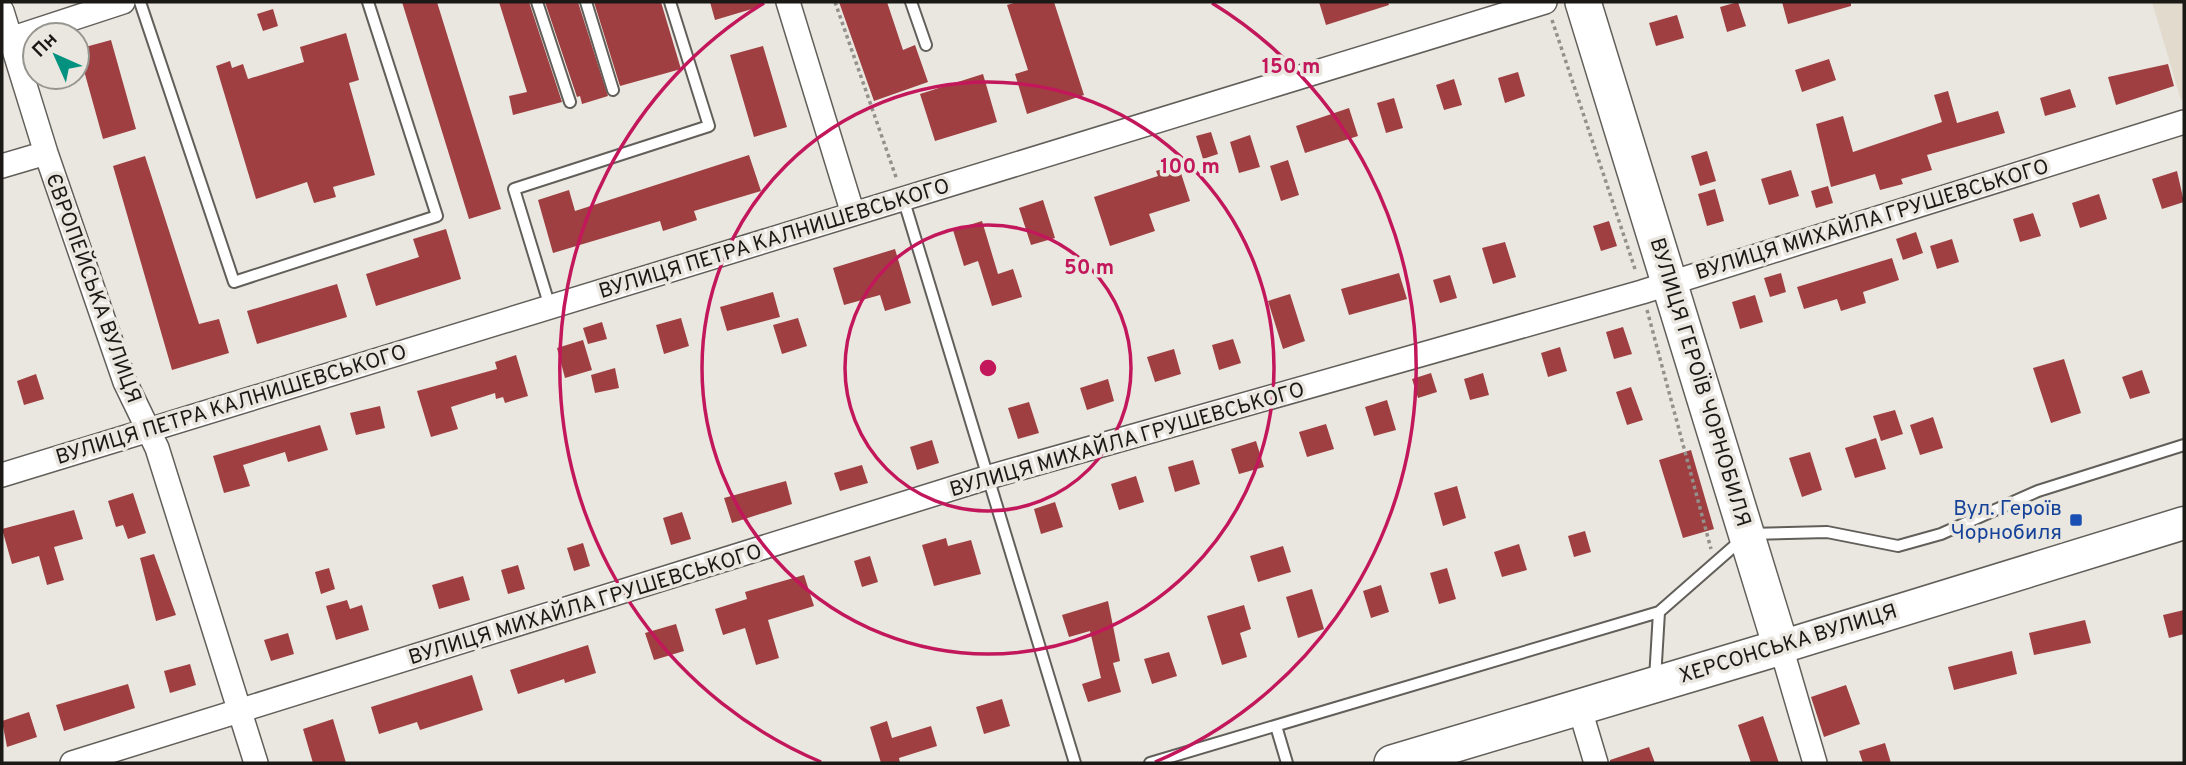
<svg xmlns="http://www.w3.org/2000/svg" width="2186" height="765" font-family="Overpass,sans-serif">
<rect width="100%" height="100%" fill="#eae7e0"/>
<path fill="#e1dacd" d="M2152 2H2184V99L2181 100Z"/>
<path fill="#9f3f41" d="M402 2H437L501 209 469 219Z
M499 2H529L562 102 513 115 509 96 527 92Z
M545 2H578L608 96 582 104 580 96 577 97Z
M594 2H661L681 69 620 86Z
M710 2H761L762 6 715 20Z
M839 2H887L903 50 915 45 928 82 874 101Z
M1017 2H1054L1084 95 1027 114 1015 74 1028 70 1007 5Z
M1319 2H1388L1389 5 1326 25Z
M1738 2 1746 26 1727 32 1720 7Z
M1782 2H1851V6L1788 24Z
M273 9 278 26 263 31 257 14Z
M1677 15 1684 38 1656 46 1649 23Z
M346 33 359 80 349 83 375 175 333 187 336 197 314 203 307 182 256 199 216 66 230 61 232 68 243 64 248 79 304 62 300 47Z
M111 40 136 129 103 139 78 49Z
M763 46 787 127 754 137 730 55Z
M1829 59 1836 80 1802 92 1795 70Z
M2168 64 2174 86 2116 105 2108 77Z
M1518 72 1525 96 1505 103 1498 78Z
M983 74 997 122 935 141 920 94Z
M1454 79 1462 105 1444 110 1436 85Z
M2070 89 2076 107 2045 116 2040 98Z
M1948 91 1957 123 1998 111 2005 133 1927 155 1932 170 1901 179 1903 184 1880 190 1875 174 1831 187 1816 124 1843 116 1853 152 1942 122 1934 95Z
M1394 98 1403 128 1386 133 1377 103Z
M1349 108 1358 136 1305 153 1296 126Z
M1211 132 1218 154 1203 159 1196 136Z
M1250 135 1260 167 1239 173 1230 142Z
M1707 151 1716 181 1700 186 1691 156Z
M749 155 761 191 694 211 697 220 663 231 660 221 553 253 538 200 569 190 575 211Z
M145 156 199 324 219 319 229 353 172 370 113 166Z
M1288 160 1299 195 1281 201 1270 166Z
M1178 164 1190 201 1149 214 1155 231 1110 246 1094 197 1158 176 1156 171Z
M1791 170 1799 196 1769 205 1761 179Z
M2177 171 2184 202 2162 209 2152 179Z
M1828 186 1833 203 1816 208 1811 191Z
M1715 189 1724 221 1707 226 1698 194Z
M2099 194 2107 219 2080 228 2072 203Z
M1043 200 1055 238 1031 245 1019 208Z
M2033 213 2041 236 2020 242 2013 219Z
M982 221 998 274 1013 269 1022 297 992 306 978 261 964 266 953 230Z
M1609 221 1617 246 1601 251 1593 226Z
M446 229 461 279 376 306 366 274 419 257 413 239Z
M1916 232 1923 253 1903 260 1896 239Z
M1952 239 1959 262 1937 269 1930 246Z
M1505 242 1516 277 1493 284 1482 248Z
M895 249 911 303 885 311 880 295 844 305 833 268Z
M1892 258 1899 280 1863 292 1866 303 1841 311 1837 299 1804 309 1797 287Z
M1399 273 1407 299 1349 315 1341 289Z
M1781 273 1786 292 1770 297 1764 278Z
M1450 275 1457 298 1440 303 1433 280Z
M337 284 347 317 257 344 247 311Z
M773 292 780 317 727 331 720 307Z
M1290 294 1305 341 1283 349 1268 301Z
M1755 295 1763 322 1740 329 1732 302Z
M681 318 689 346 664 354 656 325Z
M798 318 807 346 782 354 773 325Z
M602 322 607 339 588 344 583 328Z
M1623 327 1632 354 1614 359 1606 332Z
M1233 339 1241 363 1219 370 1212 345Z
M583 340 592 370 565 378 557 348Z
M1560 347 1567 371 1548 377 1541 353Z
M1174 349 1181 374 1155 382 1147 357Z
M516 355 528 396 505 403 503 397 496 399 495 393 451 407 458 429 431 437 417 391 497 369 495 362Z
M2064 359 2081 413 2051 423 2033 368Z
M615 368 619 388 595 393 591 375Z
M2142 370 2150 393 2130 399 2122 377Z
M1431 373 1437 392 1418 398 1412 379Z
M1483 373 1489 395 1470 400 1464 379Z
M36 374 44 399 24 405 17 381Z
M1108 379 1114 401 1087 410 1080 388Z
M1631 387 1643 420 1627 425 1616 392Z
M1387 400 1396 430 1374 436 1365 407Z
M1029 402 1039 433 1018 439 1008 408Z
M380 406 385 428 356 435 350 413Z
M1895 410 1903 434 1881 441 1873 416Z
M1933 417 1943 448 1920 455 1910 425Z
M1326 424 1334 449 1307 457 1299 432Z
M320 425 328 450 288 462 285 452 243 465 250 486 224 493 213 456Z
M1876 438 1886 469 1855 478 1845 448Z
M932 440 939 463 917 470 910 447Z
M1256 441 1264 467 1239 474 1231 449Z
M1691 450 1714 529 1683 538 1659 460Z
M1810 452 1822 490 1802 497 1789 458Z
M1193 460 1200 484 1175 492 1168 467Z
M862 465 868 483 840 491 834 473Z
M1136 476 1144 502 1119 510 1111 484Z
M786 481 792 504 732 523 724 498Z
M1457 486 1466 518 1443 526 1434 493Z
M133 493 146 533 128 539 123 525 116 527 108 501Z
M1055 502 1063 527 1041 534 1034 509Z
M74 510 83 539 54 547 64 580 47 585 39 556 12 564 2 529Z
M682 512 691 539 671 545 663 518Z
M1585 531 1591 552 1574 557 1568 536Z
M946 538 948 546 971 540 981 574 934 586 922 545Z
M583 543 590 566 574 571 567 548Z
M1519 544 1527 570 1502 577 1494 552Z
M1283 546 1291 572 1258 582 1250 556Z
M154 554 176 615 156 621 140 558Z
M870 556 878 582 862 587 854 561Z
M518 565 525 589 508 594 501 570Z
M329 568 335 589 321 594 315 572Z
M1447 568 1456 599 1439 604 1430 573Z
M804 575 814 606 768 620 779 658 756 665 745 628 723 635 715 609 747 599 745 592Z
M463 576 470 600 439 609 432 585Z
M1381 585 1389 612 1371 618 1363 591Z
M1312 589 1324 629 1298 638 1286 597Z
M347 600 350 609 362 605 369 630 336 640 326 606Z
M1108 601 1120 661 1113 663 1121 692 1088 702 1082 684 1101 678 1090 631 1069 637 1062 615Z
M1244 605 1251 629 1240 633 1247 657 1222 665 1207 616Z
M2184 610V634L2169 638 2163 615Z
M2085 620 2091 643 2034 655 2029 633Z
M676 624 684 651 654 660 645 633Z
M288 633 294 654 271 661 264 640Z
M588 645 596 673 565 683 564 679 518 694 510 670Z
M2012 651 2017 674 1954 690 1948 667Z
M1169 652 1177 676 1152 684 1144 659Z
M190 664 196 685 170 693 164 671Z
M472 675 483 710 420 730 417 722 379 734 371 707Z
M128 684 135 708 64 731 56 705Z
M1846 685 1860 724 1824 737 1811 697Z
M1002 699 1010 726 984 734 976 707Z
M29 712 37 737 7 747 2 721Z
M1763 716 1779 763H1751L1738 725Z
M333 719 346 763H313L303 729Z
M887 721 892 738 931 726 937 746 899 758 900 763H881L870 727Z
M1885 743 1891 763H1863L1859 751Z
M1649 747 1655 763H1610V760Z"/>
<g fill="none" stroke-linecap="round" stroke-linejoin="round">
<g stroke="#625f5a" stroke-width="14">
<path id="lane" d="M140 2 234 282 437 216 368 2
M537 2 570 102
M586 2 613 90
M911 2 926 45
M903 198 1075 763
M550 307 514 189 709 126 670 2
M1655 679 1659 612
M1276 726 1287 763
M1150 763 1659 612 1748 534 1827 532 1898 546 1941 534 2038 491 2184 445"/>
</g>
<g stroke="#625f5a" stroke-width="26">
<path id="street" d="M788 2 853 214
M2 11 46 153 125 382 157 448 256 763
M10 39 123 2
M2 166 46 153
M2 475 1545 2
M1781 647 1815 763
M1579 706 1596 763
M72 763 989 477 1642 292 2184 122"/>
</g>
<g stroke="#625f5a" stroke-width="35">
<path id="secondary" d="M1781 647 2184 523"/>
</g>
<g stroke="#625f5a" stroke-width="38">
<path id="primary" d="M1392 763 1781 647 1583 2"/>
</g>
<path stroke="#93918b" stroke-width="3.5" stroke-dasharray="3.5 3.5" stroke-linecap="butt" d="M835 2 897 180
M1552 20 1636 272
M1647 310 1711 549"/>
<use href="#lane" stroke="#fff" stroke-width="10"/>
<use href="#street" stroke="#fff" stroke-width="23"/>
<use href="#secondary" stroke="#fff" stroke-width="32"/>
<use href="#primary" stroke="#fff" stroke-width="35"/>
</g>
<g fill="none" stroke="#c2185b" stroke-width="3.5">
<circle cx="988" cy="368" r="143"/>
<circle cx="988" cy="368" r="286"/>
<path d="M821 762A428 428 0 0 1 764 3M1212 3A428 428 0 0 1 1155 762"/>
</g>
<rect fill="#1a4fb4" stroke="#eae7e0" stroke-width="2.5" x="2069" y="513" width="14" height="14" rx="3.5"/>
<g text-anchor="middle" stroke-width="7" stroke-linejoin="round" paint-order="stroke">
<g font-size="21" fill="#1a1916" stroke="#eae7e0">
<text transform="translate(1872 219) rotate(-17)" y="7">ВУЛИЦЯ МИХАЙЛА ГРУШЕВСЬКОГО</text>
<text transform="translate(774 238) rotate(-17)" y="7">ВУЛИЦЯ ПЕТРА КАЛНИШЕВСЬКОГО</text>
<text transform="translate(94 288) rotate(70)" y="7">ЄВРОПЕЙСЬКА ВУЛИЦЯ</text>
<text transform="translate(1701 382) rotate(73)" y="7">ВУЛИЦЯ ГЕРОЇВ ЧОРНОБИЛЯ</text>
<text transform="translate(231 404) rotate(-17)" y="7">ВУЛИЦЯ ПЕТРА КАЛНИШЕВСЬКОГО</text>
<text transform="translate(1127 439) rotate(-16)" y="7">ВУЛИЦЯ МИХАЙЛА ГРУШЕВСЬКОГО</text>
<text transform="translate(585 604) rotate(-17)" y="7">ВУЛИЦЯ МИХАЙЛА ГРУШЕВСЬКОГО</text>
<text transform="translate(1788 643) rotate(-17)" y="7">ХЕРСОНСЬКА ВУЛИЦЯ</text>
</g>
<g font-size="21" fill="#164399" stroke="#eae7e0" text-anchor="end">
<text x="2062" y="515">Вул. Героїв<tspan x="2062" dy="24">Чорнобиля</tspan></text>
</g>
</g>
<circle cx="988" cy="368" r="10" fill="#c2185b" stroke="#eae7e0" stroke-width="3.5"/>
<g font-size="21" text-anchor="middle" font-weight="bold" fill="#c2185b" stroke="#eae7e0" stroke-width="7" stroke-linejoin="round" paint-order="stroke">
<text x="1291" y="73">150 m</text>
<text x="1190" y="173">100 m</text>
<text x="1089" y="274">50 m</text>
</g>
<rect width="2186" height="765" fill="none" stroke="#1a1916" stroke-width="7"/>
<g transform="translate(56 56) rotate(315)"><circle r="33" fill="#eae7e0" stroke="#97958f" stroke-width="2"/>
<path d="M0-5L12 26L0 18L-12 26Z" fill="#03927f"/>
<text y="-10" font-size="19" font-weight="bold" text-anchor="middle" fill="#1a1916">Пн</text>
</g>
</svg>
